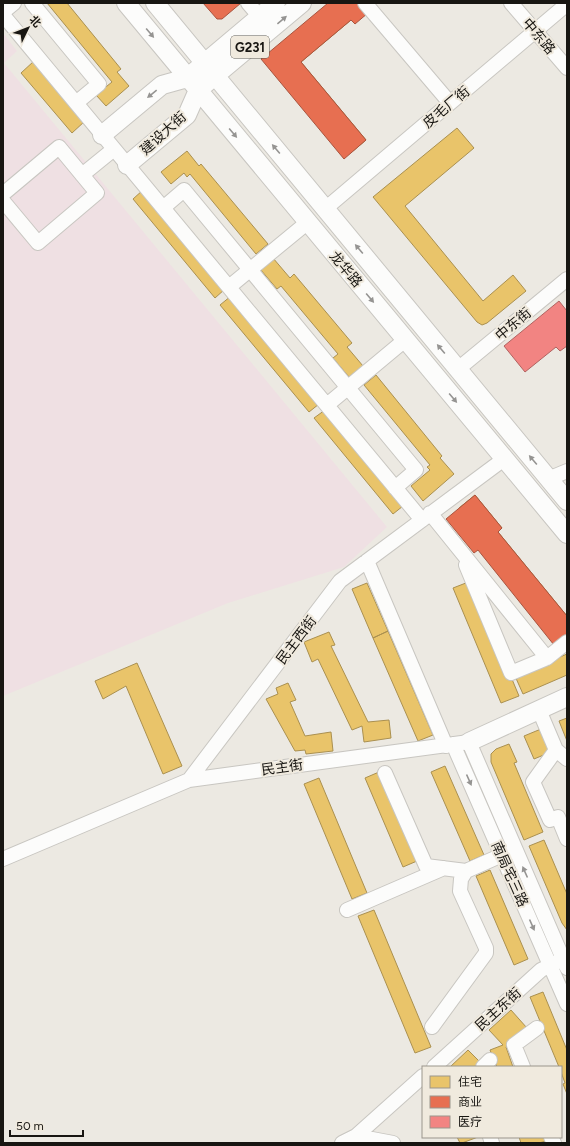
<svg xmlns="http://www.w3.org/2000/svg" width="570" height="1146" font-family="Figtree,'Noto Sans SC',sans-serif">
<rect width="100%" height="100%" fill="#ece9e2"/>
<path fill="#efe0e3" d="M3 33 17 51 4 63 387 527 344 567 228 603 3 696Z"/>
<path fill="#e9c46a" stroke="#aa9050" d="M47 3H67L121 69 117 72 129 86 106 106 96 95 112 82Z
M339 5 351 20 301 62 366 140 353 151 276 58Z
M34 61 85 121 72 133 21 73Z
M457 128 474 148 405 206 483 301 513 275 526 291 487 323 482 325 477 322 373 197Z
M187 151 199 166 201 164 268 244 256 254 190 174 187 177 184 173 171 184 161 172Z
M143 190 225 289 215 298 133 199Z
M273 258 290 278 294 274 352 343 347 347 363 366 349 377 333 358 338 354 281 286 277 289 260 269Z
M231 296 319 404 309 412 220 305Z
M376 375 442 456 440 458 454 474 423 501 411 486 430 470 427 467 430 465 364 385Z
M325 410 403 506 393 514 314 418Z
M475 495 502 528 498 532 567 616V638L560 640 483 545 487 543 459 508Z
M471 581 519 696 501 703 453 588Z
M367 583 388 631 373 638 352 589Z
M388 631 433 735 418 741 373 638Z
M329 632 335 645 331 646 368 722 389 720 391 738 364 742 362 726 352 730 318 659 312 662 304 642Z
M567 654V675L523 694 515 676Z
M137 663 182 766 163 774 126 686 103 699 95 681Z
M288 683 296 700 290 702 305 736 331 732 333 751 306 754 305 750 295 751 266 699 278 694 276 688Z
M567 718V741L559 721Z
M541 729 551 752 534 759 524 736Z
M509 744 517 762 514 763 543 832 524 840 491 762V754L496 749Z
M445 766 484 855 470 861 431 772Z
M379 772 417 861 403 867 365 778Z
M319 778 367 893 352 899 304 784Z
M544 840 567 894V930L562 923 529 846Z
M490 870 528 959 514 965 476 876Z
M374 910 431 1047 415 1053 358 916Z
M543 992 567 1050V1094L563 1084 565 1083 561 1072V1067H559L530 997Z
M511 1010 527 1028 506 1047 513 1067H497L490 1050 503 1045 489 1030Z
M468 1050 480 1062 475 1067H450Z
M457 1137H478L462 1143H460Z
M519 1137H544L546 1141 539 1143H521Z"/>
<path fill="#e76f51" stroke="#a9543e" d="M203 3H241L222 19H217Z
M328 3H360L368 13 355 24 351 20 301 62 366 140 344 159 261 59Z
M475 495 502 528 498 532 567 616V638L554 645 478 550 474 553 446 519Z"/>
<path fill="#f28482" stroke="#b16360" d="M559 301 567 311V346L560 351 556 347 525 372 504 346Z"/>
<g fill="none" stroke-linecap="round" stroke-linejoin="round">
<g stroke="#c8c6c1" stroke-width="16">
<path id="minor" d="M32 3 99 84 76 103
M248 3 260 17
M365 3 450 103
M511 3 567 68
M3 12 14 3
M3 15 422 520
M82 175 114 149
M3 194 59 147 97 193 38 243 3 201
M163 208 184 190 416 470 395 488
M325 209 567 4
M229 287 308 222
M458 369 567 279
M327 405 405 340
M548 479 567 471
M430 513 547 658 567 642
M367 561 446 746
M466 565 511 673 547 658
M539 710 556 750 567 759
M453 744 567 1004
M556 750 533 782 550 820 558 817 567 839
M385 773 426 866 466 871
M189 780 340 581 504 459
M3 859 189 780 469 742 567 968
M347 910 444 868
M432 1027 486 953V948L460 891 461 879 466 871 509 852
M434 1067 541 970 557 962
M483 1067 490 1060
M523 1067 514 1045 537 1028
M356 1136 393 1143
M490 1137 492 1143
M551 1137 554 1143
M342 1143 356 1136 423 1076"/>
</g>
<g stroke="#c8c6c1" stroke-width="20">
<path id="major" d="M126 3 567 534
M155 3 567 501
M102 135 162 85 187 78 276 3
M127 165 187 115 198 90 302 3
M469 742 567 697"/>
</g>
<use href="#minor" stroke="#fcfcfb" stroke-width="14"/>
<use href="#major" stroke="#fcfcfb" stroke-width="18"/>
</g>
<defs><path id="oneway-solid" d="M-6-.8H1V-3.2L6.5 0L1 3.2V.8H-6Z"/></defs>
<g fill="#959492">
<use href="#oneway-solid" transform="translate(282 20) rotate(-40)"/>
<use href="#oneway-solid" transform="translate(150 33) rotate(50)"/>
<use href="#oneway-solid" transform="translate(152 94) rotate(141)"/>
<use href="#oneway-solid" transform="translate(233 133) rotate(50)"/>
<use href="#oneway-solid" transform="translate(276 149) rotate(-130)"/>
<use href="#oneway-solid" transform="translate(359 249) rotate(-130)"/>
<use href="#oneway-solid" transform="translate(370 298) rotate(50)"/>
<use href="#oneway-solid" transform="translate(441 349) rotate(-130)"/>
<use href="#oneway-solid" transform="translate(453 398) rotate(50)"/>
<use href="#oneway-solid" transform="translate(533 460) rotate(-130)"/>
<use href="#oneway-solid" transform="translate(469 780) rotate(66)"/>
<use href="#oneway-solid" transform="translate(525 872) rotate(-114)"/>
<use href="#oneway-solid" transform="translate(532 925) rotate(66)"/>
</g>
<g text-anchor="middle" stroke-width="4" stroke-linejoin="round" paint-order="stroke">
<rect fill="#f0eade" stroke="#59564f" stroke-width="1" x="231" y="36" width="38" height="22" rx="3"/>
<g font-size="13" font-weight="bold" fill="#181612">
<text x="250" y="52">G231</text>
</g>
<g font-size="14" fill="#181612" stroke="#f0eade">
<text transform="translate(539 36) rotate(50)" y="5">中东路</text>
<text transform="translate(446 107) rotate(-40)" y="5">皮毛厂街</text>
<text transform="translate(163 133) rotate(-42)" y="5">建设大街</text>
<text transform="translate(346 269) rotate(50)" y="5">龙华路</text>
<text transform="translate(513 324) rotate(-40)" y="5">中东街</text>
<text transform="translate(296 640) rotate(-53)" y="5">民主西街</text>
<text transform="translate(282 767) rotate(-8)" y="5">民主街</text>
<text transform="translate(510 874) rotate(66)" y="5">南局宅三路</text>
<text transform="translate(498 1009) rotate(-42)" y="5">民主东街</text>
</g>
</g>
<rect width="570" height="1146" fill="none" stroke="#181612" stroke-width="8"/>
<rect x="422" y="1066" width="140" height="72" fill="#f0eade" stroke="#9a958c"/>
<rect x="430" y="1076" width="20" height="12" fill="#e9c46a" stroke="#9a958c"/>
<text x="458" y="1086" font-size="12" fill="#181612">住宅</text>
<rect x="430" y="1096" width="20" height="12" fill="#e76f51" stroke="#9a958c"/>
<text x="458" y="1106" font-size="12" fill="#181612">商业</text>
<rect x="430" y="1116" width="20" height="12" fill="#f28482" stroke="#9a958c"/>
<text x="458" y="1126" font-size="12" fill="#181612">医疗</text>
<g transform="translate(28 28) rotate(47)" stroke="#f0eade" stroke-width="3" paint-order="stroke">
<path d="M0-3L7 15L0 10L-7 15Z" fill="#181612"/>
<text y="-6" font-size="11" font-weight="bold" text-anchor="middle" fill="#181612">北</text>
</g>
<path d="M10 1130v6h73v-6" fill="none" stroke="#181612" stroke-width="2"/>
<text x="16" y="1130" font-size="12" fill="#181612" stroke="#f0eade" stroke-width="3" paint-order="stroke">50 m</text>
</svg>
